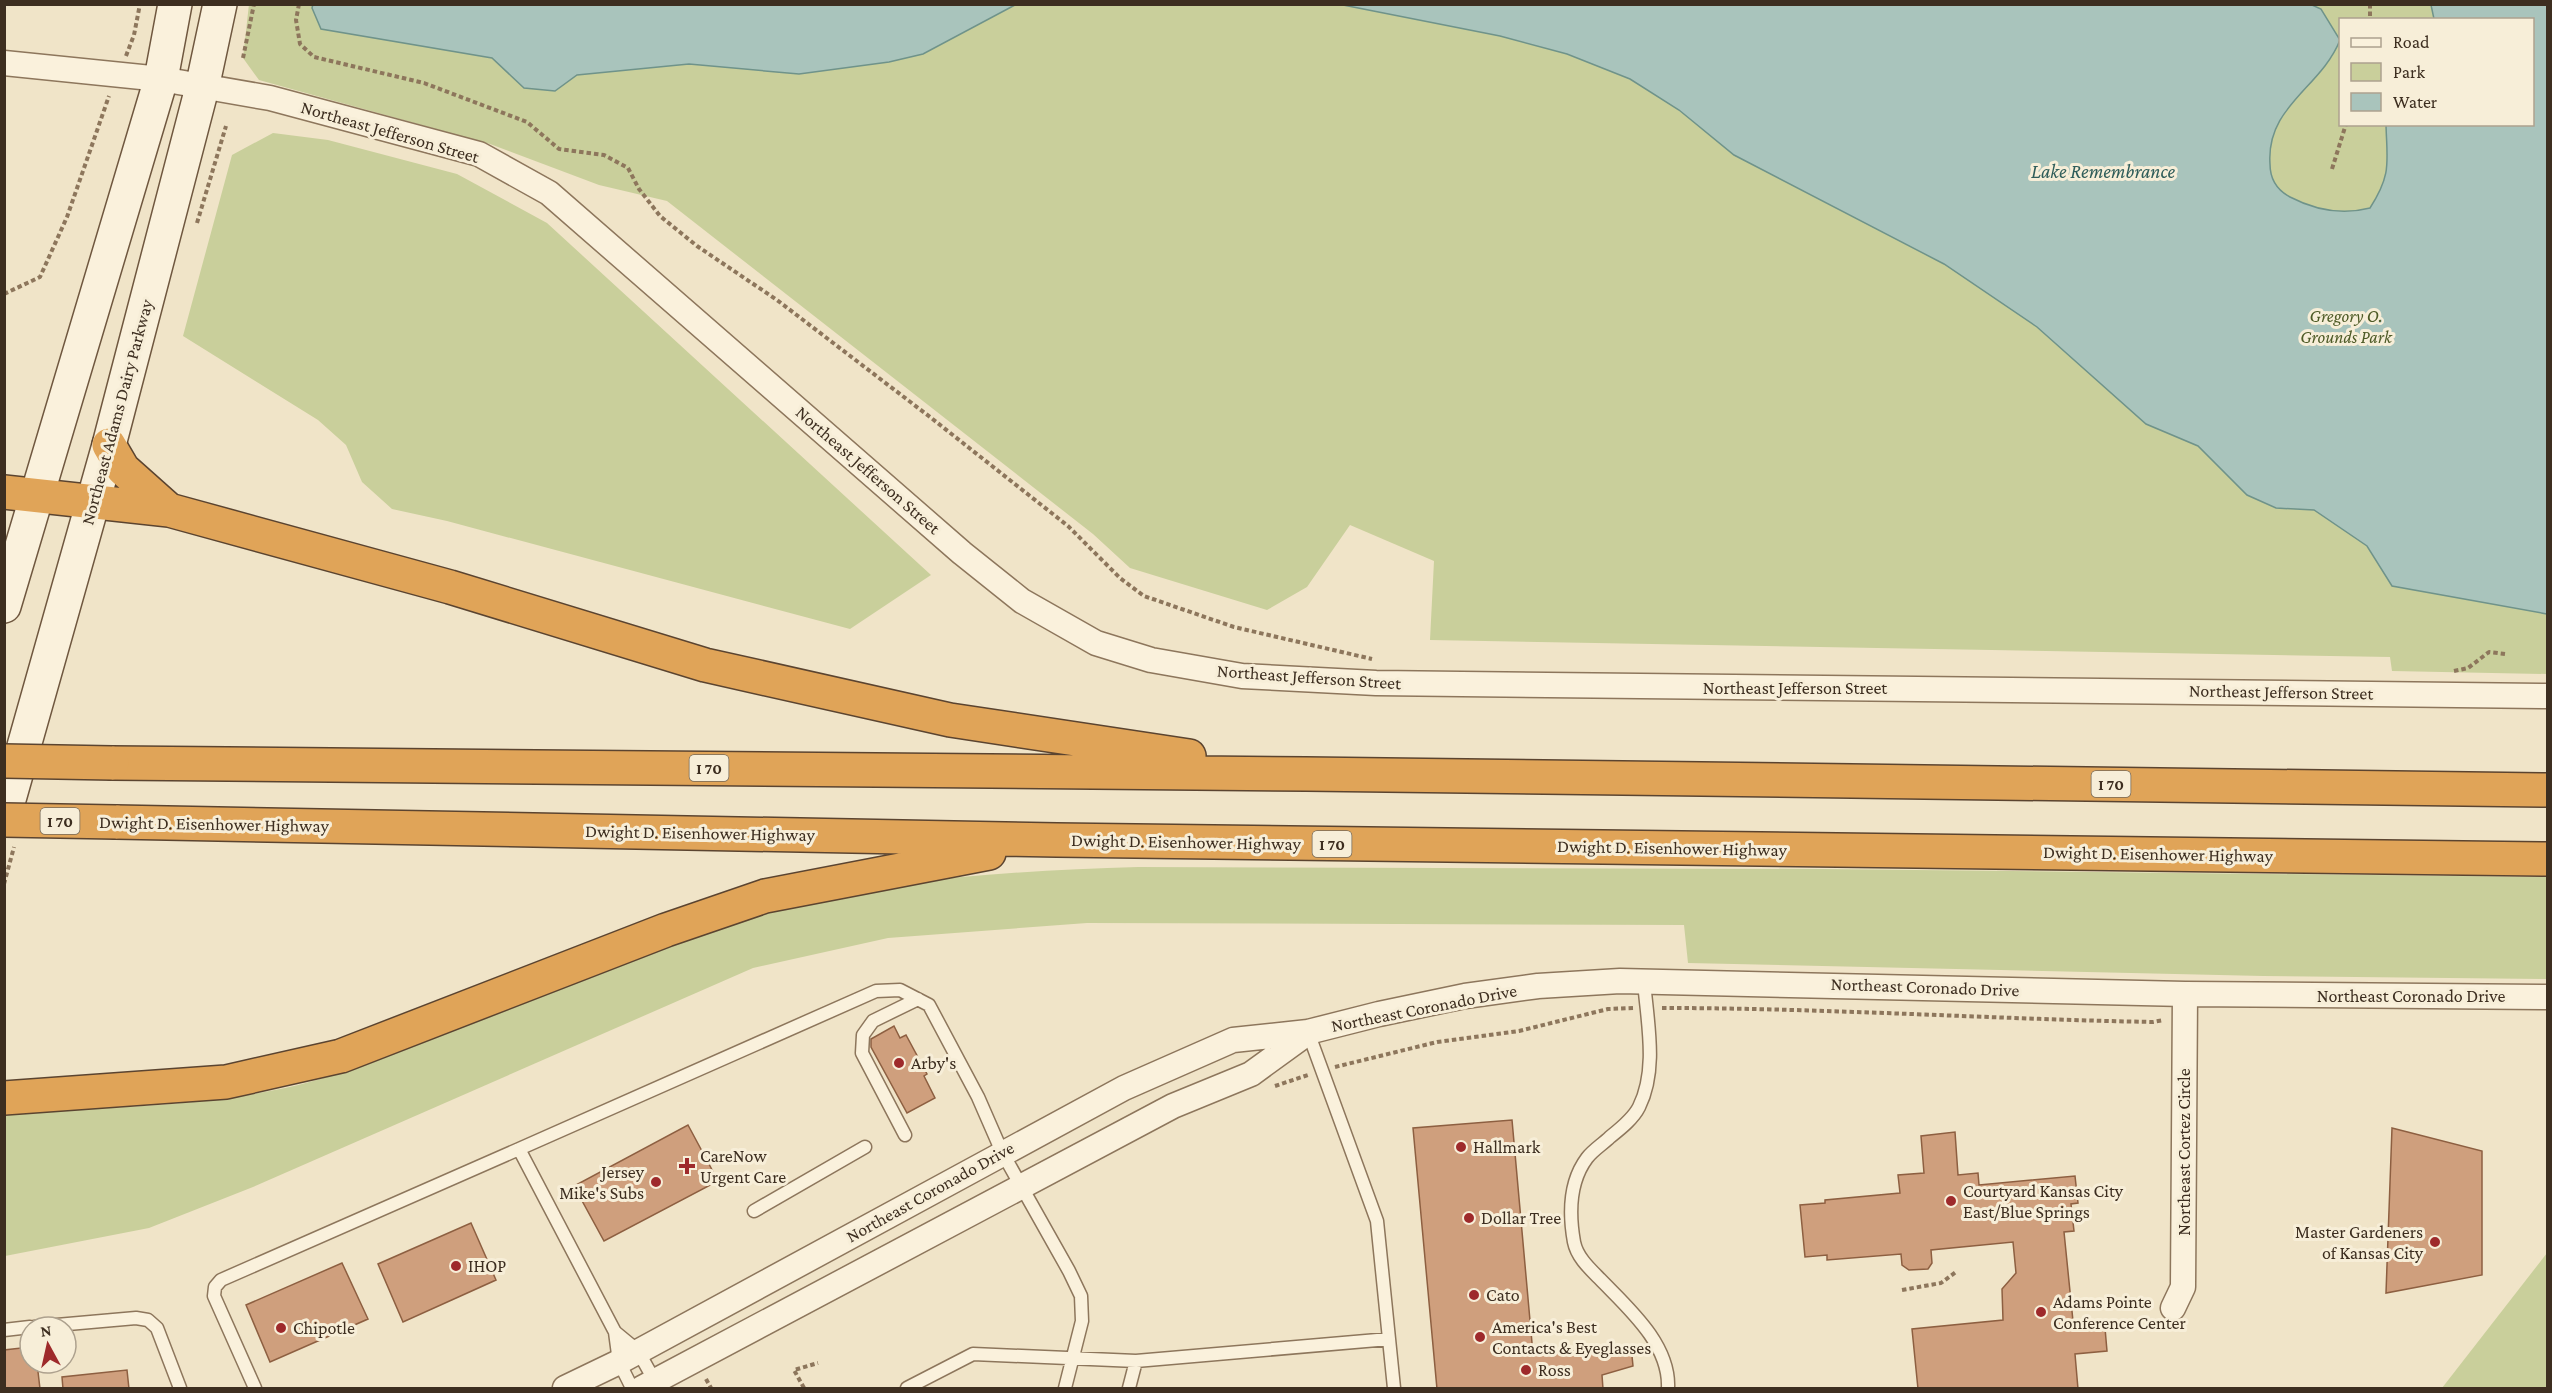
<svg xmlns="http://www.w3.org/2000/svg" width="2552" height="1393" font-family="'Crimson Pro',serif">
<rect width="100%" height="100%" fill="#f0e4c8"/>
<path fill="#c9cf9b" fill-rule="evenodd" d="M249 4 2547 5V674L2392 671 2390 657 1430 640 1434 561 1350 525 1307 587 1267 610 1130 568 1093 534 667 201 599 185 490 144 259 80 243 58ZM2340 20H2532V124H2340Z
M273 133 328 140 457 174 547 223 931 575 850 629 447 521 392 509 362 482 346 445 318 420 183 336 232 155Z
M1138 867 1822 869 2547 877V979L2263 976 1688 963 1684 925 1087 923 888 938 753 968 253 1187 149 1228 5 1256V1111C98 1109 193 1107 285 1088 346 1075 405 1048 462 1025 568 983 673 938 783 908 898 877 1019 871 1138 867Z
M2547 1253V1388H2442Z"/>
<path fill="#a9c4bc" stroke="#6f938a" stroke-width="1.5" d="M313 4H1015V5L923 54 889 62 799 74 689 64 577 75 555 91 524 88 492 58 321 29 312 8Z
M1343 5H2312L2321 9 2340 40C2321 88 2266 106 2270 164 2270 178 2277 190 2290 197 2315 210 2343 215 2370 208 2392 174 2387 162 2386 125L2532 124V20L2434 19 2431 5H2547V614L2392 586 2367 546 2314 510 2276 508 2247 495 2198 446 2146 424 2037 327 1944 264 1734 155 1679 110 1630 79 1567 54 1500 36Z"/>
<path fill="#cf9f7d" stroke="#8d5f41" stroke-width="1.5" d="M894 1026 900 1038 906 1035 927 1074 924 1076 935 1098 907 1113 871 1047V1039Z
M1512 1120 1533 1354 1631 1346 1633 1366 1602 1375 1603 1389H1437L1413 1128Z
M688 1125 718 1181 604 1241 574 1186Z
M2392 1128 2482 1151V1275L2386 1293Z
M1955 1132 1958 1175 1978 1173 1979 1185 2075 1176 2078 1203 2071 1204 2074 1231 2064 1232 2074 1331 2105 1328 2107 1351 2075 1354 2078 1389H1918L1912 1329 2003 1320 2002 1289 2016 1273 2013 1242 1931 1250 1932 1263 1928 1269 1909 1270 1902 1265 1901 1254 1827 1260V1255L1805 1257 1800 1205 1825 1203V1200L1900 1193 1898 1175 1924 1173 1921 1136Z
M471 1223 496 1280 403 1322 378 1264Z
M342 1263 368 1319 270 1362 246 1305Z
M30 1347V1363H37L40 1389H4V1350Z
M127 1370 129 1389H63L62 1377Z"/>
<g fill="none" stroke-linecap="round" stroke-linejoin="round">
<g stroke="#8d765c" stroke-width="15">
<path id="service" d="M1644 981C1647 1021 1658 1069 1639 1107 1633 1119 1620 1129 1610 1137 1603 1144 1593 1150 1587 1158 1569 1182 1569 1214 1574 1242 1577 1257 1589 1268 1600 1279 1628 1308 1670 1344 1668 1388
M1308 1032 1377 1221 1394 1388
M905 1135 862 1053 863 1035 873 1021 918 999
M519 1149 876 991 900 990 929 1005 978 1097 1002 1152 1069 1271 1081 1296 1082 1321 1065 1388
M754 1211 865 1147
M34 1327 136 1318 148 1320 157 1328 180 1388
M4 1330 30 1327
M615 1332 638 1351 657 1385
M255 1388 214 1296 215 1287 221 1280 519 1149 615 1332 619 1362 632 1388
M907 1388 973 1354 1136 1361 1389 1339
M1129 1388 1136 1361"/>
</g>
<g stroke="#8d765c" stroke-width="27">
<path id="minor" d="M4 63 161 79 270 98 479 154 549 193 962 553 1022 601 1096 643 1151 660 1242 676 1376 683 2548 696
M2173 1308 2183 1287 2185 994
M565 1388 619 1362 1124 1088 1233 1040 1308 1032 1379 1014 1465 996 1538 986 1620 981 2185 994 2548 997
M642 1388 1173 1106 1251 1074 1306 1034"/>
</g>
<g stroke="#6f573f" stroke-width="36">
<path id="secondary" d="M4 606 161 79 175 4
M4 817 109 445 202 88 220 4"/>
</g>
<g stroke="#5b4430" stroke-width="36">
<path id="motorway" d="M109 445 123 469 169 510
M4 492 169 510 450 587 705 665 950 720 1189 756
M112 763 1306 774 2548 790
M116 822 1057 840 2548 859
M4 1098 226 1082 341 1056 666 930 765 896 989 853"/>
</g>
<path stroke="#8d765c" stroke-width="4" stroke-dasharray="4.5 3" stroke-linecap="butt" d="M299 4 296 20 300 44 314 57 424 83 527 122 559 149 604 155 628 168 639 189 660 216 697 246 777 300 930 417 1068 526 1120 578 1144 596 1234 627 1372 659
M2370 4V20
M126 56 134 35 140 4
M243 58 254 4
M2332 169 2346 124
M197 223 226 126
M4 294 40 277 67 217 109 96
M2454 671 2468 668 2489 652 2505 654
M4 884 14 847
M1662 1008C1826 1008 1989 1019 2153 1022L2164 1020
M1335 1067 1437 1042 1519 1031 1608 1009 1633 1008
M1275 1086 1308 1075
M1902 1290 1941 1283 1956 1272
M706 1379 711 1388
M804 1388 794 1370 818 1363"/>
<use href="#service" stroke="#faf1dc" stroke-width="12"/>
<use href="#minor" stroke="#faf1dc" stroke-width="24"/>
<use href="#secondary" stroke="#faf1dc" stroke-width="33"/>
<use href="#motorway" stroke="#e0a458" stroke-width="33"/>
<g stroke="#5b4430" stroke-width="36" stroke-linecap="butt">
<path id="motorway-bridge" d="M4 761 112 763
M4 820 116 822"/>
</g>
<use href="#motorway-bridge" stroke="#e0a458" stroke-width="33"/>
</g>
<g fill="#9e2a2b" stroke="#f7eed8" stroke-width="2">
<circle cx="899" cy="1063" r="6"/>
<circle cx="1461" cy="1147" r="6"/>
<path d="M684 1157h6v6h6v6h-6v6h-6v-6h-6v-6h6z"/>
<circle cx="656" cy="1182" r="6"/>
<circle cx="1951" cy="1201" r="6"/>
<circle cx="1469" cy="1218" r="6"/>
<circle cx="2435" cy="1242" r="6"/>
<circle cx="456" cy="1266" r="6"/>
<circle cx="1474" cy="1295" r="6"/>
<circle cx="2041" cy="1312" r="6"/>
<circle cx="281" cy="1328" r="6"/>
<circle cx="1480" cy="1337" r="6"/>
<circle cx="1526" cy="1370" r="6"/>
</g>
<g text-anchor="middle" stroke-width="6" stroke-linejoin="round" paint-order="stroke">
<g fill="#f7eed8" stroke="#756857" stroke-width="1.5">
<rect x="689.5" y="755" width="39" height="26" rx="4.5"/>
<rect x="2091.5" y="771" width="39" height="26" rx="4.5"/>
<rect x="40.5" y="808" width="39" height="26" rx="4.5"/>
<rect x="1312.5" y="831" width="39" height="26" rx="4.5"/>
</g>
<g font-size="16" font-weight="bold" fill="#3d2e20">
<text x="709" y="774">I 70</text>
<text x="2111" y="790">I 70</text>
<text x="60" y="827">I 70</text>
<text x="1332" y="850">I 70</text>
</g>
<g font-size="18" fill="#3d2e20" stroke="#f7eed8">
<text transform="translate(390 132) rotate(16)" y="6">Northeast Jefferson Street</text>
<text transform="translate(117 412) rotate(-75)" y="6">Northeast Adams Dairy Parkway</text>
<text transform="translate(868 470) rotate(41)" y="6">Northeast Jefferson Street</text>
<text transform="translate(1309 677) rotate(4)" y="6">Northeast Jefferson Street</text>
<text x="1795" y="694">Northeast Jefferson Street</text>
<text transform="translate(2281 692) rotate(1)" y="6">Northeast Jefferson Street</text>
<text transform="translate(214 824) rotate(1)" y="6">Dwight D. Eisenhower Highway</text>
<text transform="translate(700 833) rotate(1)" y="6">Dwight D. Eisenhower Highway</text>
<text transform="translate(1186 842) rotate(1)" y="6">Dwight D. Eisenhower Highway</text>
<text transform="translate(1672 848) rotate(1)" y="6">Dwight D. Eisenhower Highway</text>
<text transform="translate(2158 854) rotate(1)" y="6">Dwight D. Eisenhower Highway</text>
<text transform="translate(1925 987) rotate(2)" y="6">Northeast Coronado Drive</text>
<text x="2411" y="1002">Northeast Coronado Drive</text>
<text transform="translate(1424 1008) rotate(-11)" y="6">Northeast Coronado Drive</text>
<text transform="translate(2184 1152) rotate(-90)" y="6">Northeast Cortez Circle</text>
<text transform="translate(930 1192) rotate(-29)" y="6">Northeast Coronado Drive</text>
</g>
<g font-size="18" font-style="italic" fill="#4d5a26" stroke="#f7eed8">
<text x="2346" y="322">Gregory O.<tspan x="2346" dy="21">Grounds Park</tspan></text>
</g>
<g font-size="18" fill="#3d2e20" stroke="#f7eed8" text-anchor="start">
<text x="911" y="1069">Arby's</text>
<text x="1473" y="1153">Hallmark</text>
<text x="700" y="1162">CareNow<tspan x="700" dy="21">Urgent Care</tspan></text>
<text x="644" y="1178" text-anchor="end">Jersey<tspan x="644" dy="21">Mike's Subs</tspan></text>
<text x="1963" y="1197">Courtyard Kansas City<tspan x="1963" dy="21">East/Blue Springs</tspan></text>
<text x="1481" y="1224">Dollar Tree</text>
<text x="2423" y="1238" text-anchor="end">Master Gardeners<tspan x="2423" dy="21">of Kansas City</tspan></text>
<text x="468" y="1272">IHOP</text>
<text x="1486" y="1301">Cato</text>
<text x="2053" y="1308">Adams Pointe<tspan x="2053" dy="21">Conference Center</tspan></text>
<text x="1492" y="1333">America's Best<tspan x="1492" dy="21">Contacts &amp; Eyeglasses</tspan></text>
<text x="293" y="1334">Chipotle</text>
<text x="1538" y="1376">Ross</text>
</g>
<g font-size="20" font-style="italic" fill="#2f5d5a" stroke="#f7eed8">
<text x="2103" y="178">Lake Remembrance</text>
</g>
</g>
<rect width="2552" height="1393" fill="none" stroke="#3d2e20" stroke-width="12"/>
<rect x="2339" y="18" width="195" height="108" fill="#f7eed8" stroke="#ada18e" stroke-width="1.5"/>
<rect x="2351" y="38" width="30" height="9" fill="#faf1dc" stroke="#ada18e" stroke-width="1.5"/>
<text x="2393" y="48" font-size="18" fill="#3d2e20">Road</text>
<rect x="2351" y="63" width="30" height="18" fill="#c9cf9b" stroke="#ada18e" stroke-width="1.5"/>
<text x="2393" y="78" font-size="18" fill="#3d2e20">Park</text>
<rect x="2351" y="93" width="30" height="18" fill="#a9c4bc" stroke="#ada18e" stroke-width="1.5"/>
<text x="2393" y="108" font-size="18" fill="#3d2e20">Water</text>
<g transform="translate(48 1345) rotate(352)"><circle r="28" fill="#f7eed8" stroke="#ada18e" stroke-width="1.5"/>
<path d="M0-4.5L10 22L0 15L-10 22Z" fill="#9e2a2b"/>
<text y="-9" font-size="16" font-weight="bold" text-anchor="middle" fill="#3d2e20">N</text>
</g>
</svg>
